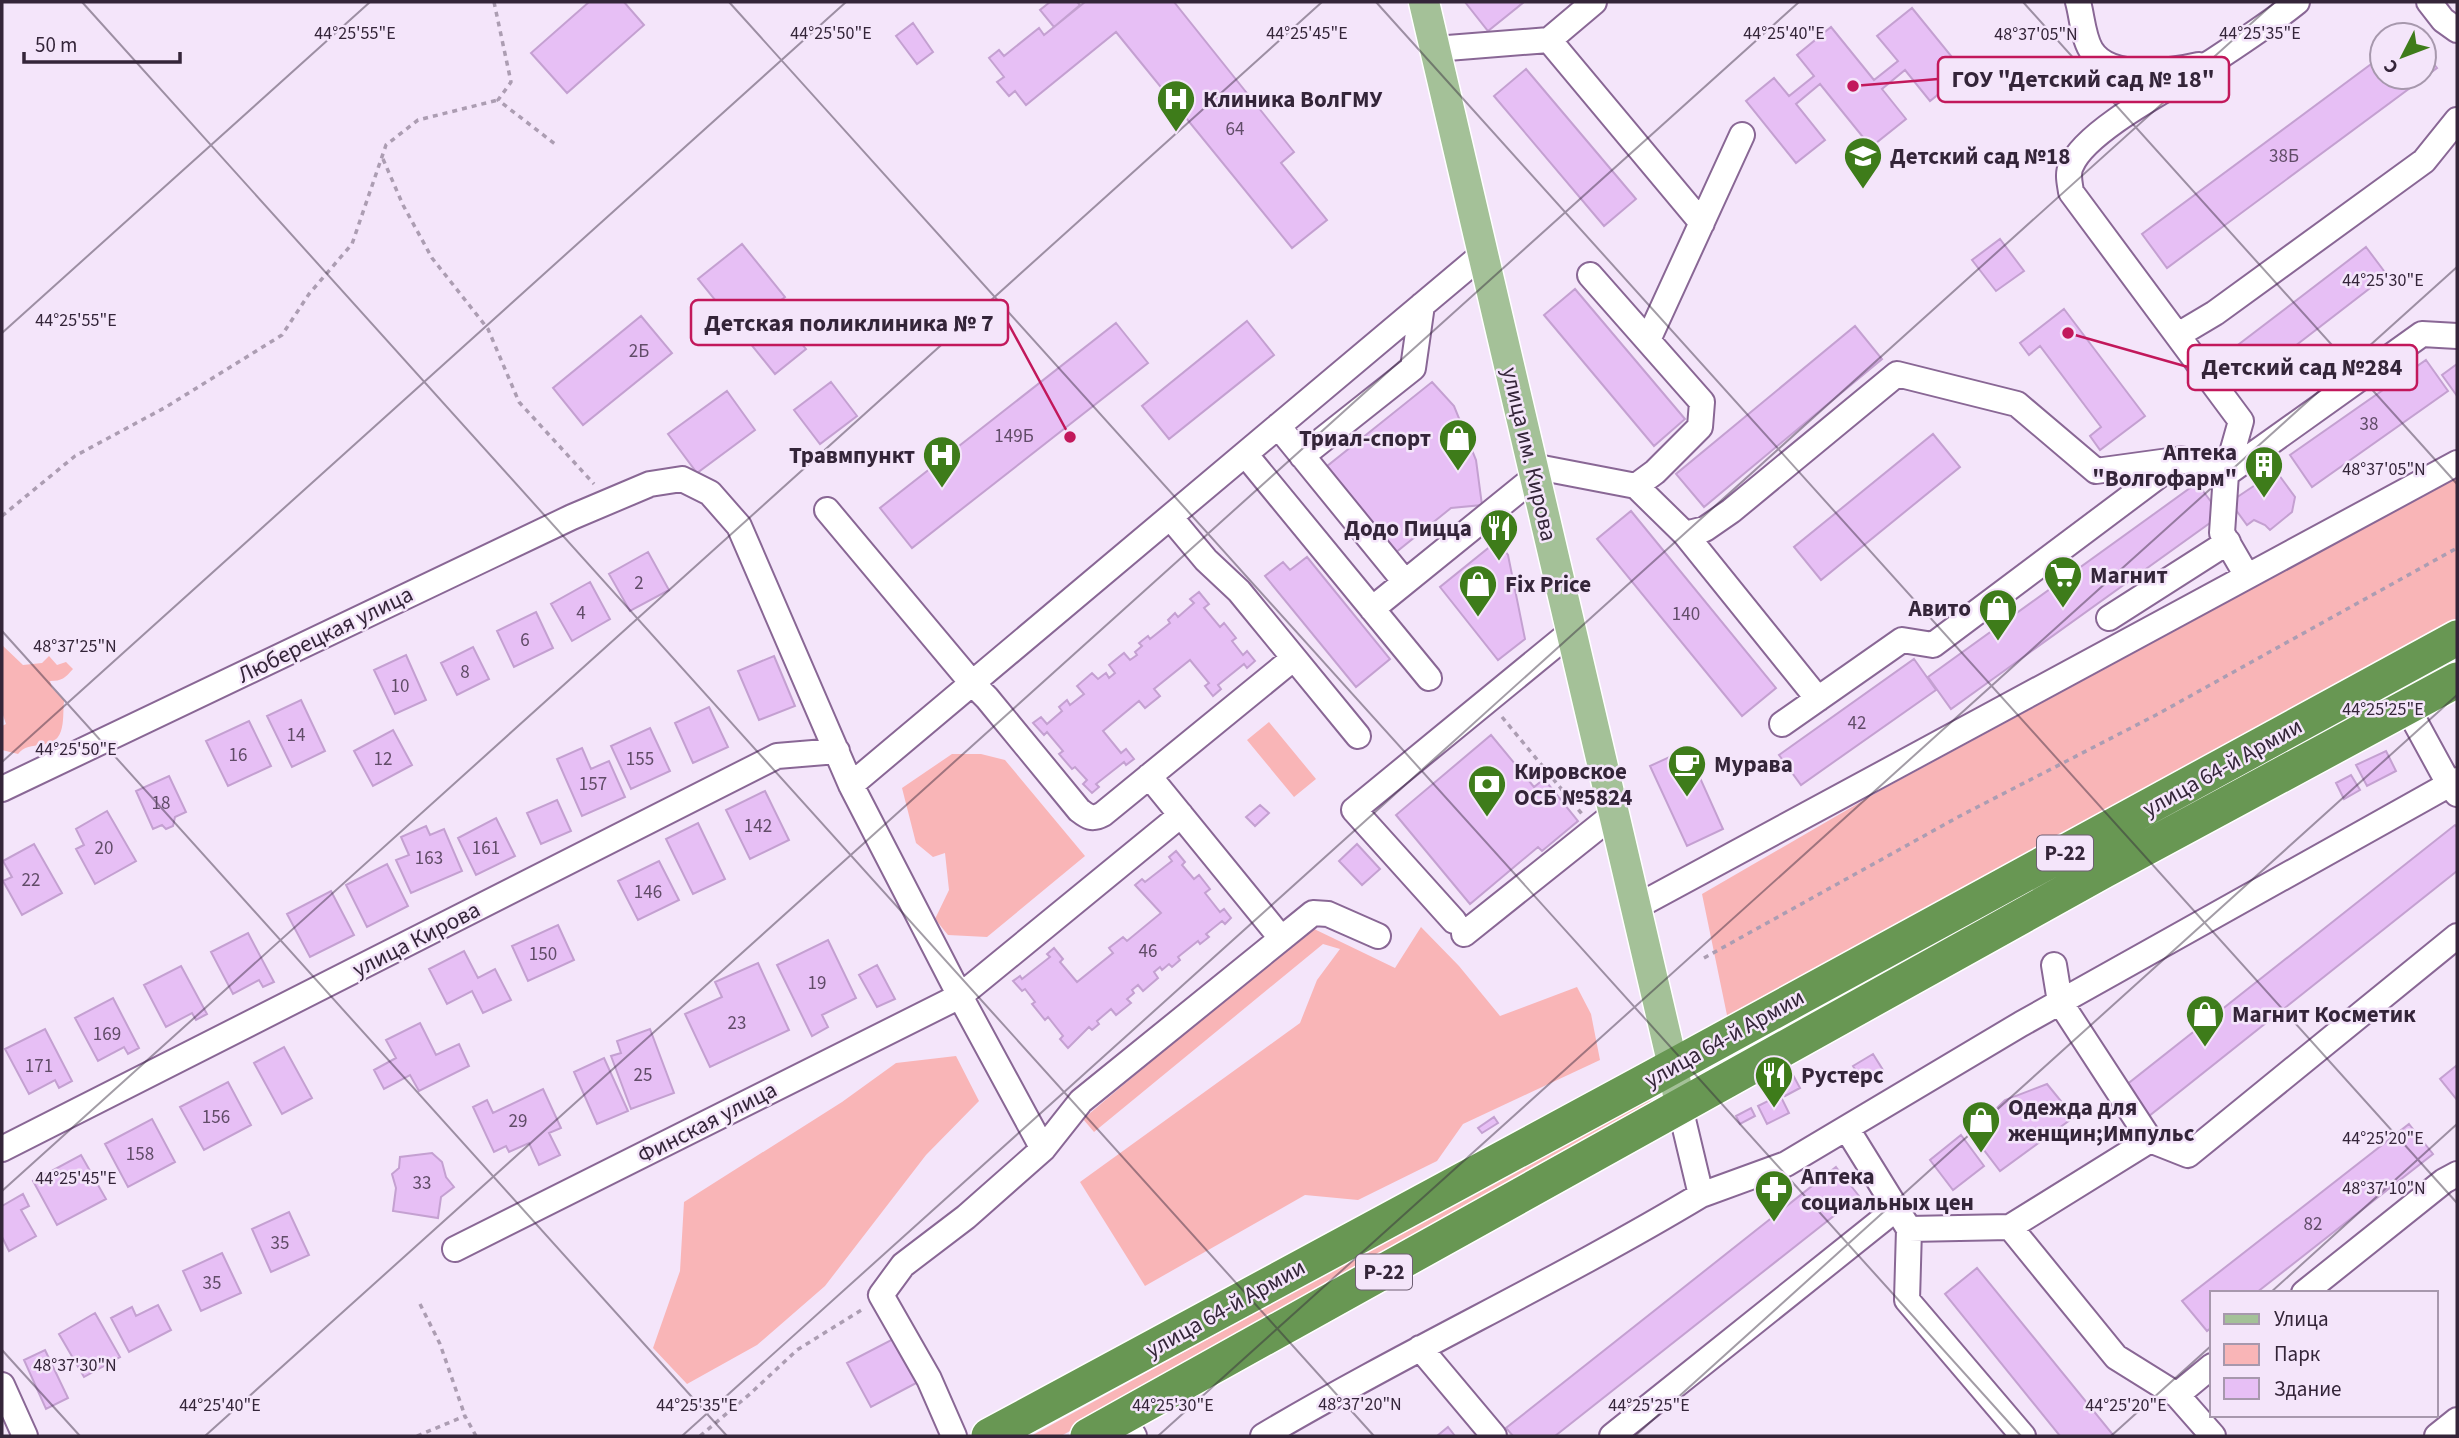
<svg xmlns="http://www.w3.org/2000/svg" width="2459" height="1438" font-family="'Source Sans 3',sans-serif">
<rect width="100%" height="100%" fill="#f4e5fa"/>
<path fill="#f9b5b7" d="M2457 478V620L1728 1020 1702 894 1883 789Z
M2 645 23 665 42 663 49 656 57 665 66 662 73 669C65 678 62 681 50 681L52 688 64 701C63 711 64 722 61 731 54 752 29 739 18 754L2 750V726L6 724 2 712Z
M1269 722 1316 779 1294 797 1247 740Z
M952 754H981L1005 760 1085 856 987 937 948 935 935 919 949 890 945 853 933 857 916 843 902 788Z
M1310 927 1395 968 1421 927 1459 966 1500 1016 1577 987 1591 1014 1600 1060 1463 1124 1437 1161 1358 1200 1305 1195 1145 1286 1080 1182 1300 1023 1317 980 1340 949 1323 944 1094 1132 1083 1119Z
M956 1056 979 1101 926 1155 825 1286 757 1345 687 1384 653 1348 680 1271 684 1202 842 1102 896 1063Z
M1644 1100 1656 1101 1581 1150 1061 1436H1031Z"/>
<path fill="#e7bff5" stroke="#c4a0d1" stroke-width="2" d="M589 2H624L644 25 567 93 531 53Z
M1050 2H1077L1080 5 1054 27 1040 10Z
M1085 2H1174L1294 152 1281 163 1327 220 1292 248 1116 32 1026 105 1015 91 1009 96 997 82 1004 77 989 58 999 50 1004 56 1039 28 1044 35Z
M1465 2H1524L1488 31Z
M1912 8 1965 73 1930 101 1905 70 1882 89 1906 119 1871 147 1820 84 1796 104 1825 140 1796 163 1746 101 1774 78 1789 96 1814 76 1797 55 1831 27 1874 80 1898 61 1877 36Z
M913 23 933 52 917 64 896 36Z
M2424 51 2437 68 2167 268 2142 234 2382 56V77H2424Z
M1526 69 1636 199 1604 226 1494 96Z
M2000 239 2024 271 1996 291 1972 260Z
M742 244 785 297 772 307 806 349 775 374 698 279Z
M2366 247 2387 275 2251 380 2230 351Z
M1575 289 1685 419 1654 446 1544 315Z
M2064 309 2145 416 2100 450 2090 436 2101 427 2040 346 2029 355 2020 343Z
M641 316 672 353 583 425 553 388Z
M1247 321 1274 355 1169 439 1142 406Z
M1116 323 1148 363 912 548 880 508Z
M1855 326 1882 359 1704 507 1676 474Z
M2426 360 2448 391 2312 487 2290 455Z
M2457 364V396L2442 375Z
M831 382 857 416 820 444 794 410Z
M1432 382 1454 406 1476 460 1482 505 1451 508 1395 553 1326 467Z
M727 391 755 430 697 473 668 434Z
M1933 434 1960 467 1821 580 1794 547Z
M2276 471 2295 497 2292 512 2270 530 2265 525 2254 520 2247 525 2230 502Z
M2197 483 2221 515 1951 709 1928 677Z
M1631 511 1776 688 1742 716 1597 539Z
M1497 541 1508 555 1525 639 1498 660 1440 587Z
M648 552 669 590 630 611 609 574Z
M1307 557 1390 659 1356 687 1265 576 1283 562 1290 570Z
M590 582 610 619 572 641 551 604Z
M1199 592 1209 604 1204 608 1220 627 1224 623 1236 638 1232 641 1243 655 1247 651 1255 661 1247 668 1244 664 1218 685 1221 689 1213 696 1205 686 1209 683 1190 660 1154 689 1160 696 1145 708 1139 701 1103 731 1121 753 1126 749 1134 759 1126 765 1124 762 1096 784 1099 787 1092 793 1083 784 1087 780 1075 767 1072 769 1059 754 1063 751 1047 732 1044 735 1033 723 1041 717 1047 724 1062 711 1059 707 1067 700 1070 705 1084 694 1077 686 1092 673 1098 679 1106 673 1109 678 1115 673 1109 665 1124 653 1130 660 1137 655 1135 652 1142 646 1139 643 1148 636 1150 639 1170 623 1168 620 1175 613 1178 617 1194 603 1190 599Z
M536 612 553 648 514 667 497 631Z
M473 647 489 679 457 695 441 663Z
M406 655 426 700 395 714 374 670Z
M774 656 795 706 759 720 738 671Z
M1914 659 1936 690 1801 785 1779 755Z
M301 700 325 751 292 767 267 716Z
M709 707 728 747 693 763 675 723Z
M249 721 271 766 228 786 206 741Z
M650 728 670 771 631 789 611 746Z
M393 730 412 765 373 786 354 751Z
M1491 735 1534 787 1544 779 1578 821 1542 851 1538 847 1470 904 1396 815Z
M582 748 591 769 609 761 625 797 582 816 557 759Z
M1687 749 1723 829 1687 846 1650 766Z
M2386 751 2396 771 2367 786 2356 765Z
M2351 775 2360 790 2344 799 2336 783Z
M169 776 186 812 175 817 173 826 166 829 162 825 153 829 136 791Z
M765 791 789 840 750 859 726 810Z
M557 800 571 831 541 844 527 813Z
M1260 805 1269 813 1255 826 1246 817Z
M107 811 136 861 95 884 76 849 84 845 76 829Z
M496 818 515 856 476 875 458 838Z
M698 823 725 879 693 894 666 839Z
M2455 825 2457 827V871L2149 1116 2125 1086Z
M426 826 430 835 444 829 462 871 411 893 396 860 409 855 401 837Z
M34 844 62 893 22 915 3 881 12 877 3 861Z
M1357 844 1380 869 1362 885 1339 861Z
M1176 851 1185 862 1182 865 1194 879 1199 875 1210 889 1205 893 1220 912 1224 909 1231 918 1225 924 1222 921 1206 934 1209 937 1200 944 1198 941 1178 957 1180 960 1172 967 1169 964 1162 970 1160 967 1154 972 1158 978 1143 991 1138 985 1132 990 1134 993 1127 999 1131 1003 1116 1015 1111 1009 1097 1021 1099 1024 1092 1030 1089 1027 1068 1048 1060 1039 1063 1036 1048 1017 1045 1020 1032 1004 1035 1002 1025 989 1022 991 1013 981 1020 976 1022 979 1050 957 1047 954 1054 948 1063 959 1060 962 1077 982 1113 953 1109 948 1123 937 1127 941 1161 913 1135 885 1142 879 1145 882 1172 861 1169 857Z
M659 861 679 900 638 920 618 881Z
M387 864 408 906 367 927 346 885Z
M331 891 354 935 310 957 287 914Z
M558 925 574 960 528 981 512 946Z
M248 933 274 982 263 987 259 980 233 994 211 952Z
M828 940 856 998 822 1015 828 1027 812 1036 777 965Z
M464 951 478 978 495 969 511 1000 483 1013 472 991 447 1004 429 969Z
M758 963 789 1030 710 1067 685 1014 722 997 715 982Z
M877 965 895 999 877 1007 859 975Z
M181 966 207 1014 196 1020 192 1013 166 1027 144 985Z
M113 998 139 1048 128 1054 124 1047 98 1061 75 1018Z
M420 1023 436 1055 459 1044 469 1066 419 1091 410 1075 384 1089 374 1070 396 1058 386 1040Z
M45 1029 72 1081 59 1088 55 1080 29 1094 5 1049Z
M650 1029 674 1093 631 1109 611 1056 621 1053 617 1041Z
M284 1047 312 1098 282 1114 254 1063Z
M1873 1054 1883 1070 1863 1082 1853 1066Z
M604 1058 628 1111 597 1124 574 1072Z
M2457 1065V1100L2440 1079Z
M1793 1075 1800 1088 1785 1096 1779 1083Z
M228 1082 251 1125 204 1150 180 1107Z
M2047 1084 2074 1117 2000 1171 1971 1133 2005 1100Z
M543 1089 561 1128 549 1133 560 1155 539 1165 529 1143 509 1152 506 1146 494 1152 473 1107 487 1100 493 1113Z
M1780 1095 1789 1113 1767 1124 1758 1106Z
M1751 1108 1755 1116 1740 1124 1736 1116Z
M1494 1117 1498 1123 1482 1133 1478 1128Z
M152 1119 175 1162 128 1187 105 1144Z
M2409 1124 2433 1154 2256 1293H2212V1327L2207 1331 2182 1301Z
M1961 1135 1984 1166 1953 1190 1930 1160Z
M432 1153 442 1162 446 1177 454 1187 441 1197 438 1218 393 1211 396 1188 392 1174 399 1168 400 1157Z
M81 1155 106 1199 57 1225 33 1181Z
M1836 1167 1859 1196 1555 1436H1513L1506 1428Z
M23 1194 29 1206 21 1210 36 1236 9 1251 2 1237V1206Z
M289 1212 309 1255 271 1272 252 1229Z
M222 1253 241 1293 201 1311 183 1271Z
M1977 1268 2114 1436H2060L1945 1294Z
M158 1305 171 1330 129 1352 111 1318 132 1307 136 1316Z
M95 1313 120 1357 84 1377 59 1334Z
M897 1337 920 1381 871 1407 847 1363Z
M45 1350 68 1398 46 1409 24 1360Z
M1448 1427 1455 1436H1437Z"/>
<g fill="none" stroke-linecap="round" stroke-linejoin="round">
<g stroke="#896795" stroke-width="28">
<path id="minor" d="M2078 2C2082 16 2083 37 2091 50 2109 80 2169 72 2199 65
M2429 2 2443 20 2457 30
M1549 40 1702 223
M1435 49 1549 40 1594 2
M1590 275 1702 402 1700 427 1655 472 1636 486
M2178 335 2215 313 2424 161 2457 120
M1648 340 1742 135
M1278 426 1405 582
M1245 454 1429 678
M1302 456 1413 368 1422 305
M1532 466 1636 486 1685 534 1818 699
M827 510 972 683 987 698 1079 810C1088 817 1092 820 1103 814L1294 658
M1170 517 1206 560 1239 591 1358 736
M1685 534 1705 529 1731 511 1897 374 2017 404 2096 471 2176 460
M2247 576 2222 533 2226 474 2241 421 2071 192C2070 184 2067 174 2071 166 2086 129 2179 83 2213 61 2242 42 2271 23 2297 2
M1372 609 1535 477
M2109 618 2228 542
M2407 707 2449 784 2457 794
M1782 724 1902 640 1933 645 2181 459 2226 474 2422 334 2457 336
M1149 776 1281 938
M851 785 1483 254
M2 789 572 517 650 484 682 479 710 493 739 526 851 785 960 996 1043 1149
M1636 907 2457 463
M1454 921 1354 810 1571 632
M1464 934 1613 815
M1680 1107 1701 1195 1786 1164 2021 1024 2457 780
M1847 1129 1909 1229 2010 1227 2150 1140 2060 1002 2054 965
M2150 1140 2188 1155 2457 936
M2 1149 777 756 837 751
M2010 1227 2116 1357 2177 1395 2213 1436
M1909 1229 1907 1300 2023 1436
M455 1249 960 996 1181 815
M2304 1293 2444 1181 2457 1174
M1420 1348 1494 1436
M2 1385 25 1436
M2177 1395 2212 1366
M1122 1417 1134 1436
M954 1436 929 1379 881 1295 903 1265 966 1217 1043 1149 1081 1101 1313 913 1328 914 1378 936
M1263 1436C1406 1351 1558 1281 1701 1195
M1612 1436 1897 1208
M2437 1436 2457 1420"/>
</g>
<g stroke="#fff" stroke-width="33">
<path id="major" d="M1424 2 1673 1066 1680 1107"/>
</g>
<g stroke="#fff" stroke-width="38">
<path id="highway" d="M989 1436 1648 1080 2457 638
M1088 1436 2103 871 2457 680"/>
</g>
<path stroke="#ac9db2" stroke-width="3.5" stroke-dasharray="5 5" stroke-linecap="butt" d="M494 2 511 82 498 100 555 144
M383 159 403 205 432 258 488 329 519 402 594 484
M2 516 75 456 166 407 282 335 309 294 352 244 386 145 418 120 498 100
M1502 717 1582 814
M1704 958 1958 817 2156 715 2457 548
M420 1304 440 1344 465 1416
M417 1436 465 1416 476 1436
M700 1436 751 1393 797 1350 863 1309"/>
<use href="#minor" stroke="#fff" stroke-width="24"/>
<use href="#major" stroke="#a4c198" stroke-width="30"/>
<use href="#highway" stroke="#689753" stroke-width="35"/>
</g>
<path fill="none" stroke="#342539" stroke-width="2" stroke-opacity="0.45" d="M82 2 1374 1436M729 2 2021 1436M1376 2 2457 1203M2023 2 2457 484M2 333 370 2M2 631 727 1436M2 762 846 2M2 1191 1322 2M2270 1293 2457 1124M2 1350 80 1436M205 1436 1799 2M682 1436 2275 2M1158 1436 2457 267M1635 1436 2457 695M2111 1436 2212 1345"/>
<defs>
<g id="hospital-pin" transform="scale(2.0125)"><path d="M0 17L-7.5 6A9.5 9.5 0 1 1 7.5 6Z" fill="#3e7c1a" stroke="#f4e5fa"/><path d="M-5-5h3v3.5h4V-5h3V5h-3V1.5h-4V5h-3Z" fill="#fff"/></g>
<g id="school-pin" transform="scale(2.0125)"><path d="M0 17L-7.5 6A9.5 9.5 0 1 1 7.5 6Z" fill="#3e7c1a" stroke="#f4e5fa"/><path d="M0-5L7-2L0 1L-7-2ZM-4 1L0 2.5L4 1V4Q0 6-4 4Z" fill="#fff"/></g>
<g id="shop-pin" transform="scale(2.0125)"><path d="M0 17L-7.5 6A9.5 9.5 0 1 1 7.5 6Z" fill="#3e7c1a" stroke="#f4e5fa"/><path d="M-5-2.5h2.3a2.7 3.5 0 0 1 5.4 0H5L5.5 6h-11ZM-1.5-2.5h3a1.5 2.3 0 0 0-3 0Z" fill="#fff"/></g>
<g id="building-pin" transform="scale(2.0125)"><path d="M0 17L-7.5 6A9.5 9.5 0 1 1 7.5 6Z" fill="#3e7c1a" stroke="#f4e5fa"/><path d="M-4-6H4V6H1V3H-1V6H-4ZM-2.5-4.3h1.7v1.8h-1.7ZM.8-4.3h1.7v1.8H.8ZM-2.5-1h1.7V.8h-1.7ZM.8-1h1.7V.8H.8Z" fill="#fff"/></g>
<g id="restaurant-pin" transform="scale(2.0125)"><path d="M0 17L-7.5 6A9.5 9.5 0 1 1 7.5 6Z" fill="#3e7c1a" stroke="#f4e5fa"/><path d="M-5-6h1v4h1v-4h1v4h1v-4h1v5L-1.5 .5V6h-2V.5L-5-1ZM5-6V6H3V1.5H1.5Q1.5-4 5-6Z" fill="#fff"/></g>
<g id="supermarket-pin" transform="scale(2.0125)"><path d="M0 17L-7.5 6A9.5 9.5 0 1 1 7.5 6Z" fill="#3e7c1a" stroke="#f4e5fa"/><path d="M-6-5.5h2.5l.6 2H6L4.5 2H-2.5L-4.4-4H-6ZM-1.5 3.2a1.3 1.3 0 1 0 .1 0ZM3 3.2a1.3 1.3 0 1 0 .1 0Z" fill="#fff"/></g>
<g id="cafe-pin" transform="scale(2.0125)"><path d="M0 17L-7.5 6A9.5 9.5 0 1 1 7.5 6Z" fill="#3e7c1a" stroke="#f4e5fa"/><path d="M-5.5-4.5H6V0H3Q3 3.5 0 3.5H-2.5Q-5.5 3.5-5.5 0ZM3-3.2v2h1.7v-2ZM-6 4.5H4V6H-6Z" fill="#fff"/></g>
<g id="bank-pin" transform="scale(2.0125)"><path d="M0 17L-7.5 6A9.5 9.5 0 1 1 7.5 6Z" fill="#3e7c1a" stroke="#f4e5fa"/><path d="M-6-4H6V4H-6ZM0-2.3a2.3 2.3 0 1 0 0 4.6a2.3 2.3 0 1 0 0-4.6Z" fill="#fff"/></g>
<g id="pharmacy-pin" transform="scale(2.0125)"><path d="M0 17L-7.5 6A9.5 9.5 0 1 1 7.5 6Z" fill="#3e7c1a" stroke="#f4e5fa"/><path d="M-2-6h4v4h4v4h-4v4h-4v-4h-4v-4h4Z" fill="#fff"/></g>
</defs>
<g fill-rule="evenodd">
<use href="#hospital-pin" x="1176" y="99"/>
<use href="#school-pin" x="1863" y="156"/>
<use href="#shop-pin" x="1458" y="438"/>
<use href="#hospital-pin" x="942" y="455"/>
<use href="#building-pin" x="2264" y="465"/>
<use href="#restaurant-pin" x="1499" y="528"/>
<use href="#supermarket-pin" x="2063" y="575"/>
<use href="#shop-pin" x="1478" y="584"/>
<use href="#shop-pin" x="1998" y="608"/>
<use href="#cafe-pin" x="1687" y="764"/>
<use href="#bank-pin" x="1487" y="784"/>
<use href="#shop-pin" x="2205" y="1014"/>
<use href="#restaurant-pin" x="1774" y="1075"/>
<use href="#shop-pin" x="1981" y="1120"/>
<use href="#pharmacy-pin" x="1774" y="1189"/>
</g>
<g text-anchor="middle" stroke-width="5" stroke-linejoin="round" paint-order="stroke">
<g font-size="19" fill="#614c68">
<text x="1235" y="135">64</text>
<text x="2284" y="162">38Б</text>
<text x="639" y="357">2Б</text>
<text x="2369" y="430">38</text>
<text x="1014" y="442">149Б</text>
<text x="639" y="589">2</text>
<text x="581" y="619">4</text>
<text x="1686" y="620">140</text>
<text x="525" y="646">6</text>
<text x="465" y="678">8</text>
<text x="400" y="692">10</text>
<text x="1857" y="729">42</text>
<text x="296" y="741">14</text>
<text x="238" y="761">16</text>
<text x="383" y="765">12</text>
<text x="640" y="765">155</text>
<text x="593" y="790">157</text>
<text x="161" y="809">18</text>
<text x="758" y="832">142</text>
<text x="104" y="854">20</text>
<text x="486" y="854">161</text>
<text x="429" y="864">163</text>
<text x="31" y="886">22</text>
<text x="648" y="898">146</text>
<text x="1148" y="957">46</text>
<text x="543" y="960">150</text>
<text x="817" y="989">19</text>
<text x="737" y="1029">23</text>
<text x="107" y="1040">169</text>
<text x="39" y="1072">171</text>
<text x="643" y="1081">25</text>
<text x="216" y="1123">156</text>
<text x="518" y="1127">29</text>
<text x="140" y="1160">158</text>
<text x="422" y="1189">33</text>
<text x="2313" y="1230">82</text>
<text x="280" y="1249">35</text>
<text x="212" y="1289">35</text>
</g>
<g fill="#f4e5fa" stroke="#6e5f73" stroke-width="2">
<rect x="2037" y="835.5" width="56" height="35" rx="5"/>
<rect x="1356" y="1254.5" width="56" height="35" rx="5"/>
</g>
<g font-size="21" font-weight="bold" fill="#342539">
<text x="2065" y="860">Р-22</text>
<text x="1384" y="1279">Р-22</text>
</g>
<g font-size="23" font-weight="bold" fill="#342539" stroke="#f4e5fa" text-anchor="start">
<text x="1203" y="107">Клиника ВолГМУ</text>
<text x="1890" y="164">Детский сад №18</text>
<text x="1431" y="446" text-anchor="end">Триал-спорт</text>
<text x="2237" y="460" text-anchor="end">Аптека<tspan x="2237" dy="26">"Волгофарм"</tspan></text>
<text x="915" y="463" text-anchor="end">Травмпункт</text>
<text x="1472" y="536" text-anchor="end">Додо Пицца</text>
<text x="2090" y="583">Магнит</text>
<text x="1505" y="592">Fix Price</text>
<text x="1971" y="616" text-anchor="end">Авито</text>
<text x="1714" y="772">Мурава</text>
<text x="1514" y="779">Кировское<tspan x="1514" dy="26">ОСБ №5824</tspan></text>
<text x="2232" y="1022">Магнит Косметик</text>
<text x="1801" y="1083">Рустерс</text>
<text x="2008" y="1115">Одежда для<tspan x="2008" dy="26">женщин;Импульс</tspan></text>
<text x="1801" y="1184">Аптека<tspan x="1801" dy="26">социальных цен</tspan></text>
</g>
<g font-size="23" fill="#342539" stroke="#f4e5fa">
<text transform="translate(1530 454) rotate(77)" y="8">улица им. Кирова</text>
<text transform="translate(325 634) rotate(-26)" y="8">Люберецкая улица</text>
<text transform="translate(2222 767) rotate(-29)" y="8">улица 64-й Армии</text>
<text transform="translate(416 939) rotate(-27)" y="8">улица Кирова</text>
<text transform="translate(1724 1038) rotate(-29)" y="8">улица 64-й Армии</text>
<text transform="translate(707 1122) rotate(-27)" y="8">Финская улица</text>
<text transform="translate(1225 1308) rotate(-29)" y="8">улица 64-й Армии</text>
</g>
</g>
<g font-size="18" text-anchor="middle" fill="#342539" stroke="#f4e5fa" stroke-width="5" stroke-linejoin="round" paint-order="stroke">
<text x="355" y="39">44°25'55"E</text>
<text x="831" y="39">44°25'50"E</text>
<text x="1307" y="39">44°25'45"E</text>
<text x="1784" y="39">44°25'40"E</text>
<text x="2260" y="39">44°25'35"E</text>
<text x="2036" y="40">48°37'05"N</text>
<text x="2383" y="286">44°25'30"E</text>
<text x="76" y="326">44°25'55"E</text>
<text x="2384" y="475">48°37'05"N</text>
<text x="75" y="652">48°37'25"N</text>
<text x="2383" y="715">44°25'25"E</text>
<text x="76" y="755">44°25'50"E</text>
<text x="2383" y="1144">44°25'20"E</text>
<text x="76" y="1184">44°25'45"E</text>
<text x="2384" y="1194">48°37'10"N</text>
<text x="75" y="1371">48°37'30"N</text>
<text x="1360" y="1410">48°37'20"N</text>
<text x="220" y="1411">44°25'40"E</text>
<text x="697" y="1411">44°25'35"E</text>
<text x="1173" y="1411">44°25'30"E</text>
<text x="1649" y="1411">44°25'25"E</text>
<text x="2126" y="1411">44°25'20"E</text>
</g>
<path fill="none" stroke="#c2185b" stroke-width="2.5" d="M1853 86L1938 79M1070 437L1008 323M2068 333L2188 367"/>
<g fill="#c2185b" stroke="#f4e5fa" stroke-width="2.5">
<circle cx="1853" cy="86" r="7"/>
<circle cx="1070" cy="437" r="7"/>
<circle cx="2068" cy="333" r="7"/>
</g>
<g fill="#f4e5fa" stroke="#c2185b" stroke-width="2.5">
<rect x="1938" y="57" width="291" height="45" rx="7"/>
<rect x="691" y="300" width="317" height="45" rx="7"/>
<rect x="2188" y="345" width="229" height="45" rx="7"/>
</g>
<g font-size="24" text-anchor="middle" font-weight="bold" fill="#342539">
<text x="2083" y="87">ГОУ "Детский сад № 18"</text>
<text x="849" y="331">Детская поликлиника № 7</text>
<text x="2302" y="375">Детский сад №284</text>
</g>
<rect width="2459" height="1438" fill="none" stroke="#342539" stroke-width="7"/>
<rect x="2210" y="1291" width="228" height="126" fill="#f4e5fa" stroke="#a798ad" stroke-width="2"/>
<rect x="2224" y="1314" width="35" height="10" fill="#a4c198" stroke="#a798ad" stroke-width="2"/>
<text x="2274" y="1326" font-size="21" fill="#342539">Улица</text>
<rect x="2224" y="1344" width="35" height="21" fill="#f9b5b7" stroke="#a798ad" stroke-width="2"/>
<text x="2274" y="1361" font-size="21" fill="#342539">Парк</text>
<rect x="2224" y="1378" width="35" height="21" fill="#e7bff5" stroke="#a798ad" stroke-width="2"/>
<text x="2274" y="1396" font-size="21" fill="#342539">Здание</text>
<g transform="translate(2403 56) rotate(228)"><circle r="33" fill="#f4e5fa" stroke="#a798ad" stroke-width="2"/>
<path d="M0-5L12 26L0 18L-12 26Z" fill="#3e7c1a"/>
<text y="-10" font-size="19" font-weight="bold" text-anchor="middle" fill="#342539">С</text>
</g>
<path d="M24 52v10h156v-10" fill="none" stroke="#342539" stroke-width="3.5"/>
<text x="35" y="52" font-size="21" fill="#342539" stroke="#f4e5fa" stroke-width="5" paint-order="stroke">50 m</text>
</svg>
